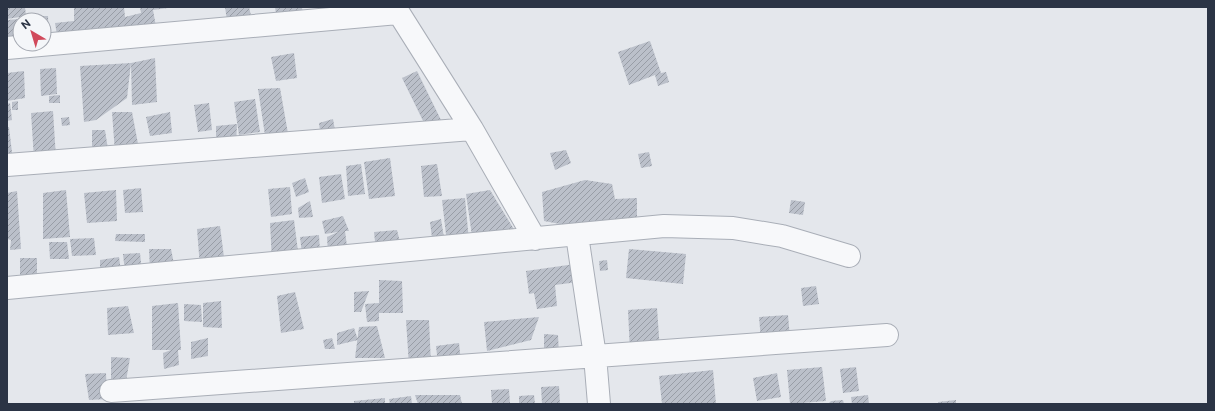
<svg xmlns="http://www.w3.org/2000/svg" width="1215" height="411" font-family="Commissioner,sans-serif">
<defs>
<pattern id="building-hatch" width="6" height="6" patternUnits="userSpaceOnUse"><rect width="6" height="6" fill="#bbc0ca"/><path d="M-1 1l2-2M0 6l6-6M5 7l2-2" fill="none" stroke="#989da6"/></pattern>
</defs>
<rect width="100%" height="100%" fill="#e4e7ec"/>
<path fill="url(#building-hatch)" d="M7 7H25L26 16 7 19Z
M74 7H124L125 17 141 13 140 7 168 8 153 10 157 32 58 41 55 23 74 21Z
M225 7H249L253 24 228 27Z
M275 7H302L303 19 277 21Z
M26 16H48L49 40 44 41V20H27Z
M20 19V37L7 38V20Z
M650 41 661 73 666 72 669 82 658 86 655 75 629 85 618 52Z
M294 53 297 78 276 81 271 57Z
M155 58 157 102 132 105 131 63Z
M131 63 127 98 96 120 84 122 80 66Z
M56 68 57 94 41 96 40 69Z
M24 71 25 98 7 101V73Z
M417 71 442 122 427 129 402 78Z
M280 88 289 139 266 142 258 89Z
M60 95V103H49V96Z
M255 99 260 132 239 135 234 102Z
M18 101V110H12V102Z
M10 103 12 120 7 121V104Z
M209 103 212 130 198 132 194 105Z
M53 111 56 158 34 159 31 113Z
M112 112H132L139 149 115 153Z
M170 112 172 133 150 136 146 117Z
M69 117 70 125 62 126 61 118Z
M333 119 336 136 321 139 319 123Z
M237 124 236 145H216V126Z
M7 127H9L13 161H7Z
M92 130H105L109 156 92 157Z
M566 150 571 163 555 170 550 153Z
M649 152 652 166 641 168 638 154Z
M390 158 395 196 369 199 364 162Z
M361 164 365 194 348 196 346 166Z
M437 164 442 196 424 197 421 166Z
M341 174 345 199 322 203 319 177Z
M305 178 309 192 296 197 292 183Z
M585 180 612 184 615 199 637 198V226L581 228 544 221 542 192Z
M290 187 292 214 271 217 268 189Z
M141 188 143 212 125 213 123 190Z
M66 190 70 237 43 239V193Z
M116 190 117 221 87 223 84 193Z
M490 190 518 236 473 243 466 194Z
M17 191 21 249 10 250 11 240 7 239V193Z
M465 198 469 241 447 243 442 200Z
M791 200 805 202 803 215 789 213Z
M310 201 313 217 299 218 298 208Z
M343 216 349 231H345L348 254 328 253 327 237 338 232 325 234 322 221Z
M441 219 445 244 433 246 430 222Z
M294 220 299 259 272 261 270 223Z
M220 226 225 265 200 267 197 229Z
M397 230 402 250 376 251 374 232Z
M116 234H145V242L115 241Z
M319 235 320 251 302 254 300 237Z
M94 238 96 255 72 256 70 239Z
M49 242H67L69 259H50Z
M149 249H171L174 264 150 271Z
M629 249 686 254 683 284 626 278Z
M140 253 143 282H126L123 254Z
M119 257 123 285 100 286V260Z
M20 258H37V277L20 276Z
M607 260 608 270 600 271 599 261Z
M575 264 578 282 555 285 557 306 537 309 534 293 529 294 526 271Z
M379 280 402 281 403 313H379V321L367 322 365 304 379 303Z
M816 286 819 304 803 306 801 288Z
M369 291 361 312H354V292Z
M295 292 304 329 281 333 277 296Z
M221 301 222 328 203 327V303Z
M178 303 181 350H178L179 365 164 369 163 353 171 350H152V306Z
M184 304 201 305 202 322 184 321Z
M128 306 134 333 108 335 107 308Z
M657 308 660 351 630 353 628 310Z
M788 315 790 338 761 340 759 317Z
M539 317 531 340 487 351 484 322Z
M406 320H429L431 364 409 366Z
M377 326 385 358H355L359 327Z
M354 328 358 340 337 345V333Z
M544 334 558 335 559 355H544Z
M208 338V356L191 359V342Z
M332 338 335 349H325L323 340Z
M459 343 461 362 438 364 436 346Z
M111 357 130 358 125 387 111 389Z
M822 367 826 401 790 404 787 370Z
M856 367 859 391 843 393 840 369Z
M713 370 716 404H662L659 376Z
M106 373 107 399 89 400 85 374Z
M777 373 781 397 757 401 753 378Z
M559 386 560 404H542L541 387Z
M509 389 510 404H492L491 390Z
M415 395H460L462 404H418Z
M534 395 535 404H519V396Z
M868 395 869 404H852L851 397Z
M411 396 412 404H390L389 399Z
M385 398V404H354V401Z
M843 400 844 404H828L831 401Z
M956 400V404H938V402Z"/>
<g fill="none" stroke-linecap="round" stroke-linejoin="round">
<g stroke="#a9aeb7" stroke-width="24">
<path id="street" d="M395 7 472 129 535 239
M7 48 398 13
M7 165 472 129
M577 235 595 356 599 404
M7 288 664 226 733 228 782 236 849 256
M111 391 887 335"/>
</g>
<use href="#street" stroke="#f7f8fa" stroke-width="22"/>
</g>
<rect width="1215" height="411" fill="none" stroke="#2b3445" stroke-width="16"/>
<g transform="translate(32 32) rotate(322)"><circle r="19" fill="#f4f6f9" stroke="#a4a8b1"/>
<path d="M0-3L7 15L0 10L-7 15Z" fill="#d1495b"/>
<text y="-6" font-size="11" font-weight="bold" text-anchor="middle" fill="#2b3445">N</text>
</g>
</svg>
